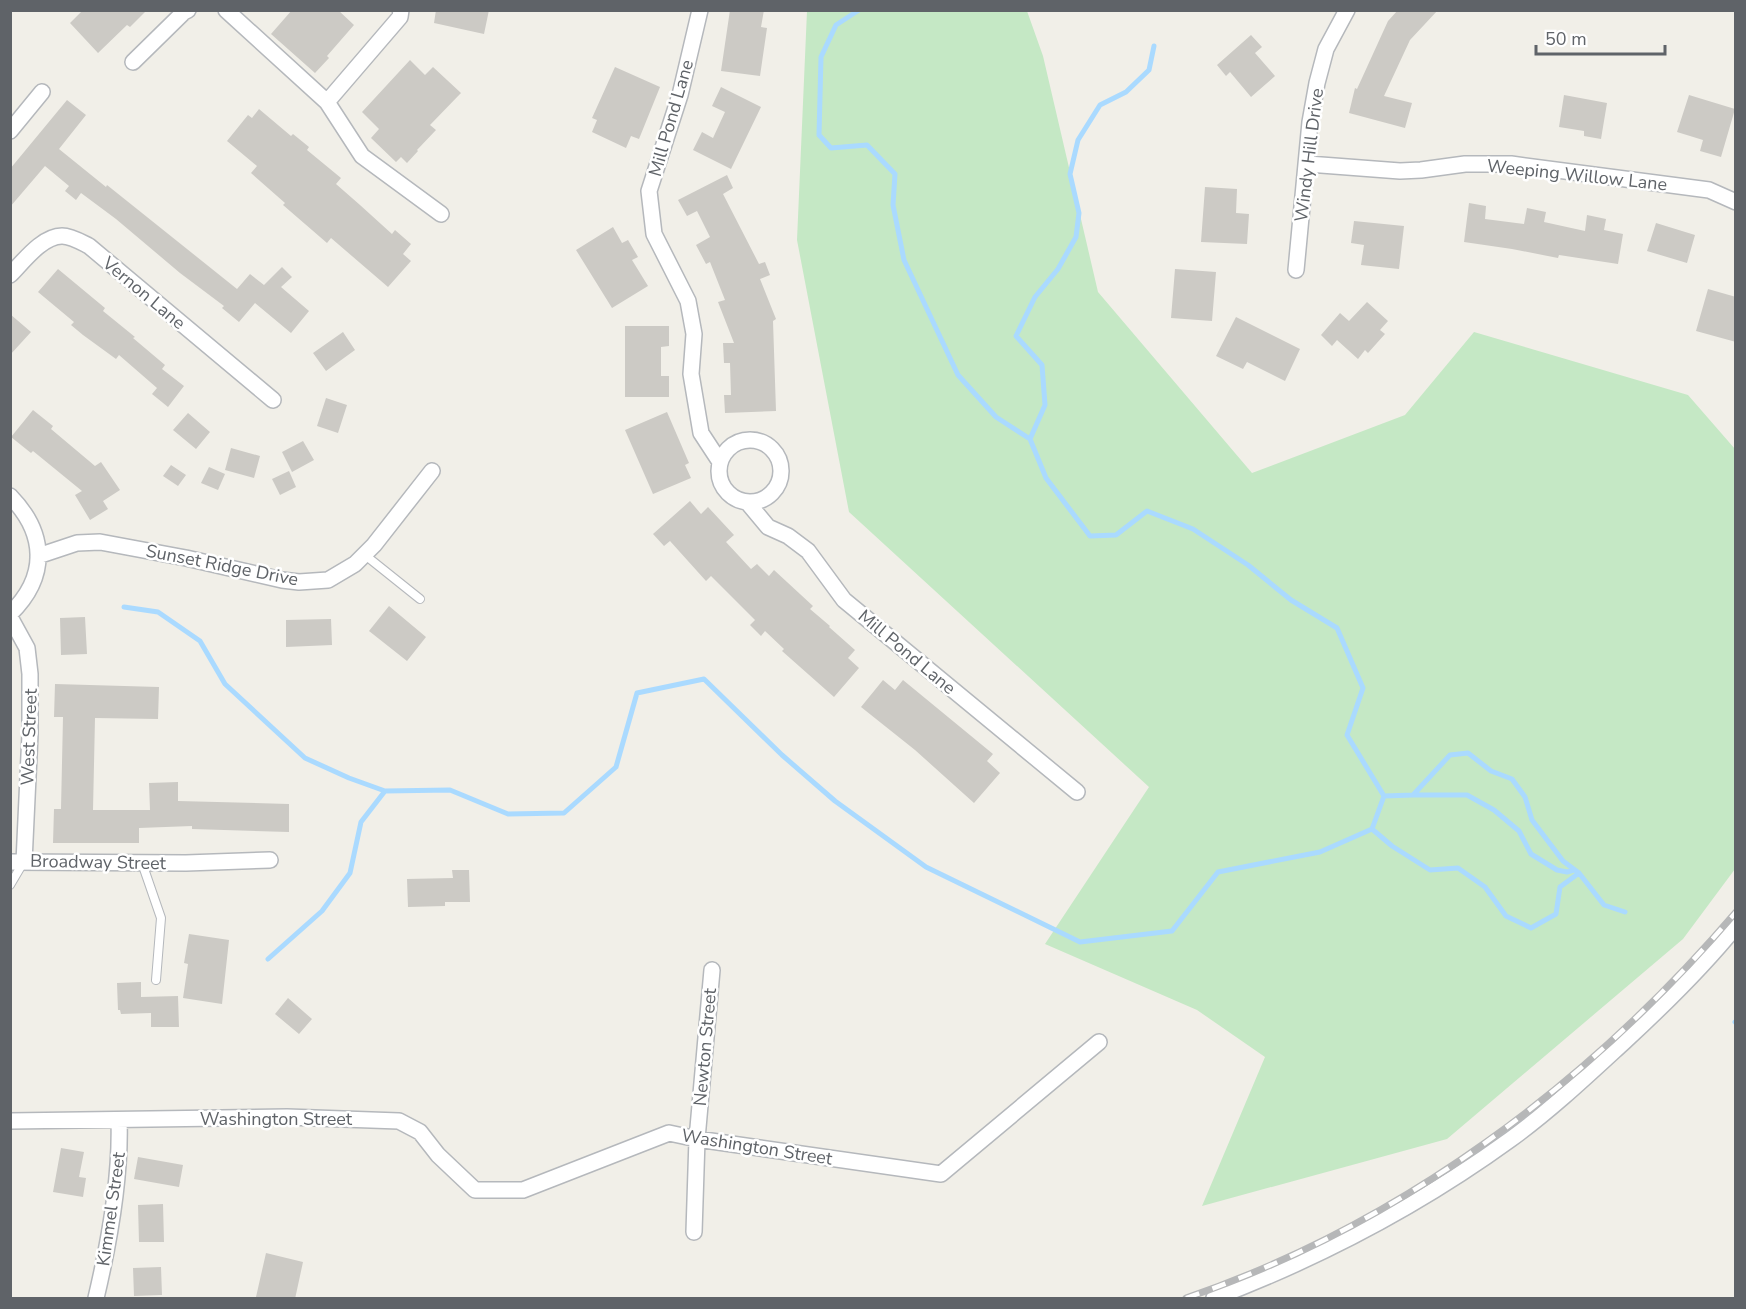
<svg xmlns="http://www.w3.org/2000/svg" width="1746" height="1309" font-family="'Nunito Sans',sans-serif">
<rect width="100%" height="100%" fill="#f1efe8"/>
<path fill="#c5e8c5" d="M807 11H1027L1043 56 1098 292 1252 473 1405 415 1474 332 1688 395 1735 449V869L1683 939 1447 1139 1202 1206 1265 1057 1197 1010 1045 944 1149 787 849 512 797 240Z"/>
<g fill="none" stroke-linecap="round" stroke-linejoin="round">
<path stroke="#aadaff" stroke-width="5" d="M859 10 836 25 821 57 819 135 831 148 867 145 895 174 893 205 904 260 958 375 996 417 1030 439 1046 478 1090 536 1116 535 1147 511 1193 529 1248 565 1291 600 1337 628 1363 688 1347 735 1384 796 1372 829 1392 846 1430 870 1458 868 1485 887 1506 916 1531 928 1556 914 1560 887 1579 873 1604 905 1625 912
M1030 439 1045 405 1042 365 1016 336 1035 297 1058 269 1076 237 1079 213 1070 174 1078 140 1100 105 1126 92 1149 70 1154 46
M124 607 158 612 200 641 225 684 305 758 349 778 385 791
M1413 795H1467L1494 810 1519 831 1531 854 1557 870 1567 872 1574 870
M1384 796 1413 795 1450 755 1468 753 1491 771 1512 779 1525 797 1532 820 1563 861 1579 873
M268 959 322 911 350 873 361 822 385 791 450 790 508 814 564 813 616 767 637 693 704 679 782 755 835 801 926 867 1080 942 1172 931 1218 872 1320 852 1372 829
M1735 1022 1736 1023"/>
</g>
<path fill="#cccac5" d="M83 10H147L130 27 127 25 98 53 70 23Z
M292 10H338L354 25 327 56 329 58 315 73 271 34Z
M436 10H489L484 34 434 23Z
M730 10H764L761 27 767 28 760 76 721 71Z
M1398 10H1438L1410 40 1384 96 1412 103 1405 128 1349 113 1355 88 1357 89 1388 21Z
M1251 35 1262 47 1255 53 1275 76 1251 97 1230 72 1226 76 1217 65Z
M410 60 425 75 433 67 461 93 430 125 436 130 417 150 418 151 407 163 401 157 396 162 371 138 379 129 362 112Z
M615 67 660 87 639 139 631 136 626 148 592 132 597 120 592 118Z
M721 87 761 107 731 169 693 150 702 132 713 138 725 112 712 106Z
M1564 95 1607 103 1601 139 1584 136V131L1559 127Z
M1689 95 1735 109 1721 157 1700 151 1703 140 1677 132Z
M67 100 86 115 59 149 106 187 107 185 237 289 250 274 264 285 282 267 292 277 281 287 309 311 291 333 255 303 239 322 222 308 224 306 180 273 116 219 81 193 76 200 65 191 69 186 45 166 10 207V169Z
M259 109 291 136 293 134 309 147 307 150 341 178 336 184 360 205 392 234 395 230 411 244 403 254 411 261 388 287 331 238 327 243 283 205 285 203 251 173 257 166 227 141 248 115 252 118Z
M727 175 733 188 723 194 759 264 765 262 770 275 760 279 776 319 773 321 776 411 725 413 724 395H731L730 363H724L723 343H734L718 302 725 300 710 262 706 264 696 245 710 237 697 211 687 216 678 200Z
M1205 187 1237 189 1236 213 1249 214 1247 244 1201 242Z
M1469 203 1486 206 1485 219 1524 224 1527 208 1546 212 1544 222 1585 231 1587 215 1606 219 1604 230 1623 234 1618 264 1559 255 1558 258 1512 249 1464 242Z
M1354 221 1404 226 1399 269 1361 265 1364 245 1351 243Z
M1656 223 1695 235 1687 263 1647 251Z
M613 227 622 243 628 240 638 257 632 260 648 286 612 308 576 250Z
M58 269 105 308 103 311 135 337 133 338 165 365 162 369 184 386 168 407 152 394 157 388 119 355 116 359 83 335 71 325 74 322 38 292Z
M1175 269 1216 272 1212 321 1171 318Z
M1708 289 1736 297V342L1696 331Z
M1367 302 1388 321 1380 330 1385 334 1368 353 1365 350 1358 359 1337 340 1332 346 1321 335 1340 313 1349 321Z
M10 314 31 332 10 355Z
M1236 317 1300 349 1285 381 1247 362 1243 369 1216 356Z
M625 326H669V346L661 347V376H669V397H625Z
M343 332 355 350 326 371 313 353Z
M326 398 347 405 338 433 317 426Z
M33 410 53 426 51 429 95 466 101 462 120 490 103 501 108 509 90 520 75 495 82 491 33 451 31 453 11 437Z
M667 412 689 463 685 465 691 478 653 494 625 430Z
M188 413 210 432 196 449 173 430Z
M303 441 314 460 292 472 282 452Z
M231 448 260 456 254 478 225 470Z
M171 465 186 475 178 486 163 476Z
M209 467 225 474 218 490 201 483Z
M289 471 296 487 280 495 272 479Z
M690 501 701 514 708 507 734 535 726 542 751 569 757 564 769 576 774 570 813 606 810 609 830 626 829 627 855 650 848 658 859 668 834 697 782 651 784 649 765 631 761 636 750 625 755 620 711 576 706 581 670 541 664 546 653 534Z
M389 606 426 637 407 661 369 631Z
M85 617 87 654 61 655 60 618Z
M331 619 332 645 286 647V620Z
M883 680 895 690 903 680 993 754 987 761 1000 773 974 803 915 750 861 707Z
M55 684 159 687 158 719 95 718 93 810H150L149 783 178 782V801L289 804V832L192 829V826L139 828V843H53L54 809H61L63 717H54Z
M452 870H469L470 902H445V906L408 907 407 879 453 878Z
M189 934 229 940 222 1004 183 998 188 964 184 963Z
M141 982V997L178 996 179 1027H151V1013L121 1014 120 1010H118L117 983Z
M288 998 312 1019 299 1034 275 1014Z
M61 1148 84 1152 79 1177 86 1178 83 1197 53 1192Z
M138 1157 183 1165 179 1187 134 1179Z
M163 1204 164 1242H139L138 1205Z
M266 1253 303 1262 295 1299 256 1297Z
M161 1267 162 1295 134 1296 133 1268Z"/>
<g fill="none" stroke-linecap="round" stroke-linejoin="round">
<g stroke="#b5b8bc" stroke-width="10">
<path id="service" d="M365 555 420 599
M142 863 161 918 156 980
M10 885 23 863"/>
</g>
<g stroke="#b5b8bc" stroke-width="18">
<path id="minor" d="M226 10 327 102 362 156 441 214
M700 10 680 95 649 191 654 234 688 301 694 334 691 374 701 433 720 462
M133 62 184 12 188 10
M327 102 400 17 401 10
M10 131 42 92
M1308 164 1400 171 1421 170 1465 164H1511L1709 190 1736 202
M1296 270 1310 122 1317 83 1326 49 1347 10
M10 275C23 262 42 236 62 236 71 236 81 242 89 246L273 400
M719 471a31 31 0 1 1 62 0a31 31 0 1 1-62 0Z
M10 496C47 534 48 577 10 614
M748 503 768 527 788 536 808 551 844 600 1077 792
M38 556 77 543 100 542 186 558 282 580 299 582 328 580 355 564 374 545 432 471
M10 617 27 648 30 674V734L24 862
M10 862 186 863 270 860
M10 1121 287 1117 399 1121 420 1132 438 1155 475 1190H523L669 1133 697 1139 941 1174 1099 1042
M694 1232 697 1139 712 970
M96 1298C109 1243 121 1177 119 1120
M1214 1298C1319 1258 1420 1205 1511 1139 1551 1110 1588 1075 1625 1041 1664 1005 1702 968 1736 926"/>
</g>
<use href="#service" stroke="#fff" stroke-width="8"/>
<use href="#minor" stroke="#fff" stroke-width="15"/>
<g stroke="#b6b7b8" stroke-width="7">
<path id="rail" d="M1186 1298C1400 1225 1589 1084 1736 912"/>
</g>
<use href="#rail" stroke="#fff" stroke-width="4.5" stroke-dasharray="14" stroke-linecap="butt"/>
</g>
<g text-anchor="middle" stroke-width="5" stroke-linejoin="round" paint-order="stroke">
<g font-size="18" fill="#5f6368" stroke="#fff">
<text transform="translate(671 118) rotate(-74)" y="6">Mill Pond Lane</text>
<text transform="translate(1309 155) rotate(-83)" y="6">Windy Hill Drive</text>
<text transform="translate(1577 175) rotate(6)" y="6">Weeping Willow Lane</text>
<text transform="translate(144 293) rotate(40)" y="6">Vernon Lane</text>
<text transform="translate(222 565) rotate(11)" y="6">Sunset Ridge Drive</text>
<text transform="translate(907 652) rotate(40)" y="6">Mill Pond Lane</text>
<text transform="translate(29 737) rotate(-88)" y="6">West Street</text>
<text transform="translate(98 862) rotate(1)" y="6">Broadway Street</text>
<text transform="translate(705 1047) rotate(-85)" y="6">Newton Street</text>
<text x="276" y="1125">Washington Street</text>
<text transform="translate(757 1147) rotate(9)" y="6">Washington Street</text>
<text transform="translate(111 1209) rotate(-82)" y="6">Kimmel Street</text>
</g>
</g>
<rect width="1746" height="1309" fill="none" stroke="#5f6368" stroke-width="24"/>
<path d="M1536 45v9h129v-9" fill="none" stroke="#5f6368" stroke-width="3"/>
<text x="1545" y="45" font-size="18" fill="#5f6368" stroke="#ffffff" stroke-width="4.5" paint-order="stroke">50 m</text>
</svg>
